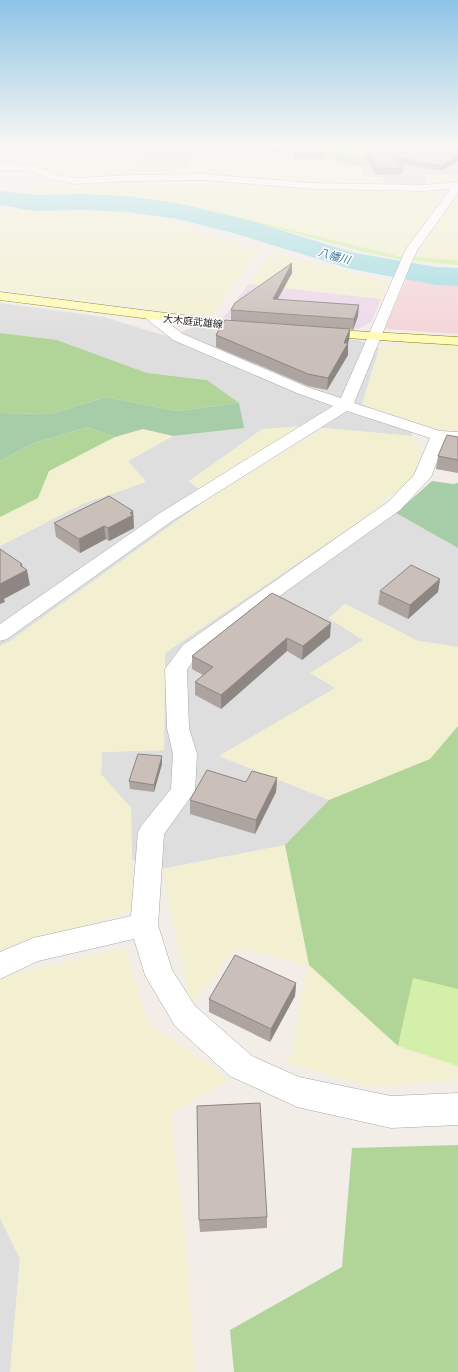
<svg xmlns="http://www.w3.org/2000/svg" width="458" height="1372" font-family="'Source Sans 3','Noto Sans JP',sans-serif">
<rect width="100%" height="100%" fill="#f2ede7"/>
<path fill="#dfdede" d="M151 147H319L335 161 285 162 284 156 193 155 186 166 134 167Z
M458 147V175L455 174 424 176 429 189H386L362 177 363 166H411Z
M0 303 104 317 169 337 194 327 295 337 358 340 379 349 362 404 414 426 411 436 304 426 189 481 209 498 10 641 0 646V546L82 504 146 482 128 461 173 436 243 428 207 380 147 373 57 340 0 333Z
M396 513 458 548V647L418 641 345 604 329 618 363 640 336 688 219 756 329 800 285 845 162 869 132 860 131 808 101 774 102 752 164 750 165 653 370 514Z
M0 1218 20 1259 10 1372H0Z"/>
<path fill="#f4d5d8" d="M406 279 458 284V334L385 329Z"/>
<path fill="#ecd8ea" d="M249 284 381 299 371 322 358 329 223 318Z"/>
<path fill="#f2f0d1" d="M0 147H151L134 167 186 166 193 155 284 156 285 162 335 161 363 166 362 177H383L385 185H313L201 176 92 179 58 175 34 166H0Z
M455 174 458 175V182L427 185 424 176Z
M48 179 88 183 139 179H201L429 189 446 192 398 256 181 203 136 196 30 192Z
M451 200 458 201V260L417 258Z
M0 210 33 213 112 212 162 220 259 250 211 316 0 289Z
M271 252 388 282 381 299 249 284Z
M403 342 458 345V430L414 426 362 404 379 349Z
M304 426 198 488 189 481 262 429Z
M324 428 411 436 421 450 415 475 370 514 165 653 164 750 102 752 101 774 131 808 133 910 0 954V646L10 641 209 498Z
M143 429 173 436 128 461 146 482 82 504 0 546V517L38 498 49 471 115 437Z
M345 604 418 641 458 647V726L430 759 329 800 219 756 335 688 310 673 363 640 329 618Z
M285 845 309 965 398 1046 458 1066V1080L369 1087 289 1063 308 965 237 948 191 1005 162 869Z
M125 948 148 1023 229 1079 171 1114 185 1239 195 1372H10L20 1259 0 1218V980L3 976Z"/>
<path fill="#d4efa9" d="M331 147H373L432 158 411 166 372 159Z
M181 203 398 256 458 260V265L398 259 364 252Z
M413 977 458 989V1066L398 1046Z"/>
<path fill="#b1d498" d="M312 147H331L372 159 411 166C389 166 355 169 335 161 326 157 323 148 312 147Z
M0 333 57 340 147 373 207 380 239 403 177 411 106 397 51 414 0 413Z
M88 427 115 437 49 471 38 498 0 517V461L31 444Z
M458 726V989L413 978 398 1046 309 965 285 845 329 800 430 759Z
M458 1145V1372H234L230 1330 342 1267 352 1148Z"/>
<path fill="#a6cda7" d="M106 397 177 411 239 403 244 428 173 436 143 429 115 437 88 427 31 444 0 461V413L51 414Z
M432 481 453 484 458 483V548L396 513Z"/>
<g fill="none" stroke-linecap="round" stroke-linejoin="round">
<path fill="#a4dce3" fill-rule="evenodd" d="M0 191 35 195 83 194 127 196 177 203 251 221 355 253 436 267 458 268V286L436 285 351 269 233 233 177 219 127 212 83 210 35 211 0 205Z"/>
<g stroke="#a8a8a8" stroke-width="1">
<path id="street" d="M0 164 36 165 53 174 75 178 131 175 203 174 314 183 424 185 458 182V193L418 249 412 261 354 403 440 431 458 432V442L445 441 431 477 400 510 197 655 187 670 189 728 197 754 195 791 164 834 158 925 172 970 195 1006 252 1056 299 1077 391 1096 458 1093V1125L391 1128 297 1107 230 1076 175 1026 145 975 134 939 38 961 0 979V952L33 938 131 916 138 832 142 825 171 789 173 754 167 728 165 669 183 645 388 502 414 475 430 438 347 411 172 521 7 639 0 641V624L160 513 333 406 297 393 173 340 143 316 145 313H155L183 334 307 387 341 398 406 249 449 191 448 189 424 191 314 189 203 180 131 181 75 184 46 178 34 171 0 170Z"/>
</g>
<g stroke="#807f00" stroke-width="1">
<path id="secondary" d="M0 292 253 324 258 325 260 328 258 331 253 332 0 300Z
M319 329 458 337V345L314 336 312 333 314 330Z"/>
</g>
<use href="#street" fill="#fff" fill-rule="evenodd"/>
<use href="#secondary" fill="#fffab8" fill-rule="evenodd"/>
</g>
<path fill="#aea49f" d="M265 147H324L325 154V159H295L294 151 267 152Z
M361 147H458V161L441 171 400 164 403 169V174L376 175Z
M292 263V273L278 299 358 316 353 330 350 329 349 340 348 343V355L327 390 308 386 216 347V335L231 320V310Z
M458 437V473L436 469 438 456Z
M133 511 134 528 109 541 106 539 80 553 56 537 54 523Z
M440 579 438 592 408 619 378 604 380 591Z
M272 593 330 637 302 660 287 651 221 709 195 695V682L203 675 192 669V656Z
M162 764 154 792 130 789 129 781Z
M277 778 276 792 255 834 190 814V800Z
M296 983 295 996 270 1042 209 1012V999Z
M267 1217V1228L200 1232 199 1220Z"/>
<path fill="#8d8682" d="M458 156V161L441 171V166Z
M292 263V273L272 309 273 299Z
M359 305 358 316 353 330 354 319Z
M350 329 349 340 346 347 348 343V355L327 390 328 378 344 343Z
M133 511 134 528 109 541 108 528Z
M104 526 106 539 80 553 79 539Z
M22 564 23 571 27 570 30 585 4 599 5 602 0 604V584Z
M440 579 438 592 408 619 410 605Z
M331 623 330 637 302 660 303 646Z
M287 638V651L221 709V695Z
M162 756V764L154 792V785Z
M277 778 276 792 255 834 256 820Z
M296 983 295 996 270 1042 271 1029Z"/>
<path fill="#cabfb9" stroke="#8d8682" d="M295 147H324L325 154H296Z
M364 147H458V156L441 166 396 158 403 169H377Z
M292 263 273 299 359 305 354 319 231 310 235 303Z
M225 320 350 329 344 343H348L328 378 308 374 216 335Z
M447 435 458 437V460L438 456Z
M109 496 133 511 130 513 133 515 108 528 104 526 79 539 54 523Z
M0 549 22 564 20 565 27 570 0 584Z
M411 565 440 579 410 605 380 591Z
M272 593 331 623 303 646 287 638 221 695 195 682 213 667 192 656Z
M138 754 162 756 154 785 129 781Z
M207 770 246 782 252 771 277 778 256 820 190 800Z
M235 955 296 983 271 1029 209 999Z
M260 1103 267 1217 199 1220 197 1106Z"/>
<linearGradient id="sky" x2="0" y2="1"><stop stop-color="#8dc4e6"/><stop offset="0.43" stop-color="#f9f7f4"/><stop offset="1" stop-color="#f9f7f4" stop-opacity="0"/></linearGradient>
<rect width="458" height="339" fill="url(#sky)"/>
<g text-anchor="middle" stroke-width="3" stroke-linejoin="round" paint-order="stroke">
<g font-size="10" fill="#212121" stroke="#fff">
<text transform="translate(193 321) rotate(6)" y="4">大木庭武雄線</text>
</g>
<g font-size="11" font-style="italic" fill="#3c7aa1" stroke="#fff">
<text transform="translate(334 256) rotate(15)" y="4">八幡川</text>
</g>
</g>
</svg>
